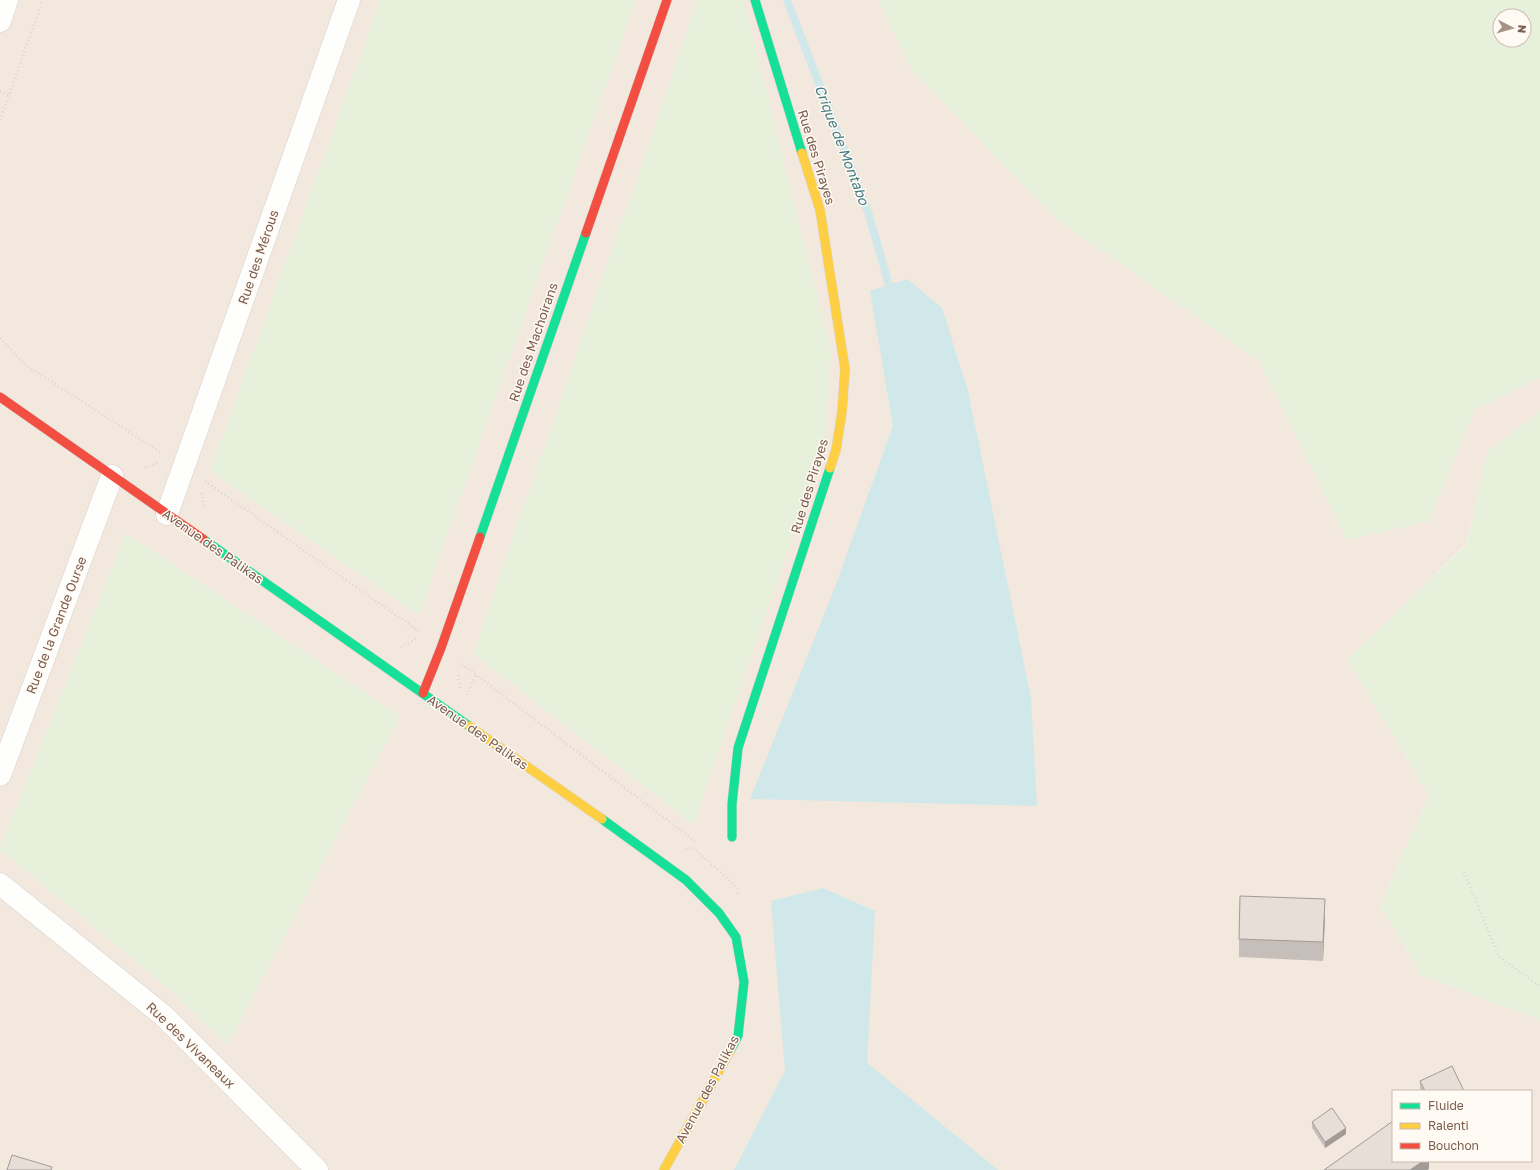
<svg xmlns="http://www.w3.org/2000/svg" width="1540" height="1170" font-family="'Golos Text',sans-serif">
<rect width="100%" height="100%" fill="#f9f5f0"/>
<path fill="#f2e8de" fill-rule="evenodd" d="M0 0H1540V412L1487 453 1467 543 1347 660 1429 795 1380 906 1421 975 1540 1020V1170H0ZM1500 16H1524V40H1500ZM1393 1091H1531V1161H1393Z"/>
<path fill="#e7f0db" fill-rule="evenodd" d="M380 0H636L419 615 210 471Z
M698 0H742L745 5 831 352 826 437 694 825 473 654Z
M878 0H1540V378L1475 410 1429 521 1347 540 1259 361 1055 218 912 70ZM1500 16H1524V40H1500Z
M1540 412V1020L1421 975 1380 906 1429 795 1347 660 1467 544 1487 452Z
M126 533 400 716 234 1033 226 1044 171 991 0 850V847Z"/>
<path fill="#d0e8ea" d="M907 279 942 308 968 391 1031 698 1037 806 750 799 832 595 893 426 870 291Z
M823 888 875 911 867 1063 998 1170H734L785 1071 771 901Z"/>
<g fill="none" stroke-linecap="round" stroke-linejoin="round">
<path stroke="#d0e8ea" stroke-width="8" d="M787 0 868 212 892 295"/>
<g stroke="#d7d1cb" stroke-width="23">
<path id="street" d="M0 21 7 0
M167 514 349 0
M0 775 112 476
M0 884 164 1016 317 1170"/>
</g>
<g stroke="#d9d2cb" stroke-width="10">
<path id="fast" d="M755 0 802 153
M480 537 586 233
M203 539 469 726
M602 819 686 880 719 913 736 937 744 982 738 1036 730 1051
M732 837V804L738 748 830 468"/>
</g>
<g stroke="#d9d2cb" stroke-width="10">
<path id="slow" d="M802 153 820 210 845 369 842 412 836 450 830 468
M469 726 602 819
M664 1170 730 1051"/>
</g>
<g stroke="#d9d2cb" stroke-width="10">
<path id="jam" d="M586 233 667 0
M0 397 203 539
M423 693 441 648 480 537"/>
</g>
<path stroke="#dcd5d0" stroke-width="2.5" stroke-dasharray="1 3" stroke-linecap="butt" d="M0 91 8 95
M0 120 43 0
M0 338 24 364 162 453
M145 468 159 462
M205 481 420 632
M202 493 204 508
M401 647 416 639
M462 664 697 843
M458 675 460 688
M467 695 476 675
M686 849 692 847 736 886 739 896
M1464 872 1499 957 1540 986"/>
<use href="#street" stroke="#fefefd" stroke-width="22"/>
<use href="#fast" stroke="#16e098" stroke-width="9"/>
<use href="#slow" stroke="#ffcf43" stroke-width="9"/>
<use href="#jam" stroke="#f24e42" stroke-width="9"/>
</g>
<path fill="#c6bfb9" d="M1325 917 1323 961 1239 957V939Z
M1420 1081 1464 1091H1420Z
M1312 1122 1346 1134 1325 1148 1312 1128Z"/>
<path fill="#a19b96" d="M1325 899V917L1323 961V942Z
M1346 1128V1134L1325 1148V1142Z
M1423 1161H1429V1169L1427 1170H1410Z"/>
<path fill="#e6ded7" stroke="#a19b96" d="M1240 896 1325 899 1323 942 1239 939Z
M1452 1066 1464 1091H1425L1420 1081Z
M1332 1108 1346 1128 1325 1142 1312 1122Z
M1393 1121V1161H1423L1410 1170H1324Z
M12 1155 52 1167 51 1170H7Z"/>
<g text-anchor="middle" stroke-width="3" stroke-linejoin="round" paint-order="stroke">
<g font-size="13" fill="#7a5c4d" stroke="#fffaf3">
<text transform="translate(817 157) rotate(73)" y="5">Rue des Pirayes</text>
<text transform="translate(258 257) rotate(-71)" y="5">Rue des Mérous</text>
<text transform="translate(533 342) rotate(-71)" y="5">Rue des Machoirans</text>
<text transform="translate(809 486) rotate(-73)" y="5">Rue des Pirayes</text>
<text transform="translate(213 546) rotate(35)" y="5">Avenue des Palikas</text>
<text transform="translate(56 625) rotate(-69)" y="5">Rue de la Grande Ourse</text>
<text transform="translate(478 732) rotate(35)" y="5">Avenue des Palikas</text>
<text transform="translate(191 1045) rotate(44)" y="5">Rue des Vivaneaux</text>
<text transform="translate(707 1089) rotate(-62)" y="5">Avenue des Palikas</text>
</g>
<g font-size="14" font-style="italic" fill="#437c86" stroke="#fffaf3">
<text transform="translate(842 145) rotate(69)" y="5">Crique de Montabo</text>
</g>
</g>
<rect x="1392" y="1090" width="140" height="72" fill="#fffaf3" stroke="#cabbb1"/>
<rect x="1400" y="1103" width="20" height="6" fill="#16e098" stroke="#cabbb1"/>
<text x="1428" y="1110" font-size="12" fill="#7a5c4d">Fluide</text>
<rect x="1400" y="1123" width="20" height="6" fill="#ffcf43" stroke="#cabbb1"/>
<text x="1428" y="1130" font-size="12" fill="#7a5c4d">Ralenti</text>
<rect x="1400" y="1143" width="20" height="6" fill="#f24e42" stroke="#cabbb1"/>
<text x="1428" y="1150" font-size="12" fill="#7a5c4d">Bouchon</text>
<g transform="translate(1512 28) rotate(96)"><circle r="19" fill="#fffaf3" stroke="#cabbb1"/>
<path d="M0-3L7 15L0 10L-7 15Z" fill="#a69286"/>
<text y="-6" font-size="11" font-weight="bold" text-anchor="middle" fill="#7a5c4d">N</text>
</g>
</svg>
